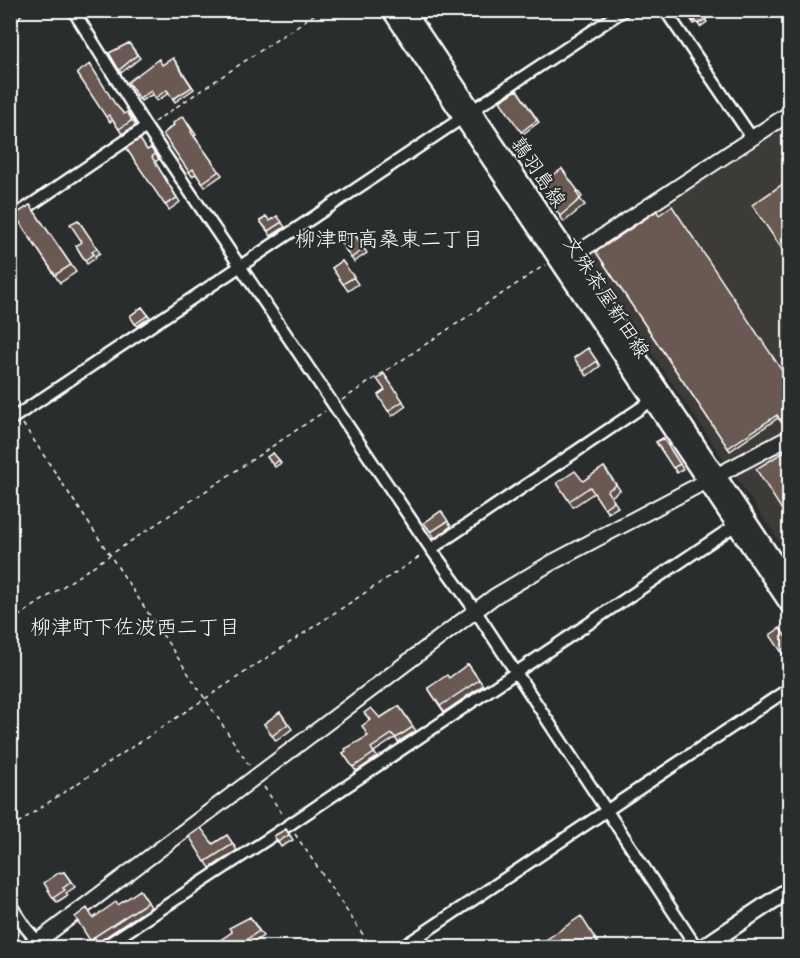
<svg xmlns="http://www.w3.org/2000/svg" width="800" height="958" font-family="'Architects Daughter','Klee One',sans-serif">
<rect width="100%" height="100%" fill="#2a2d2e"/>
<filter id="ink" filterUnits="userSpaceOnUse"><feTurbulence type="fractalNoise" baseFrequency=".0167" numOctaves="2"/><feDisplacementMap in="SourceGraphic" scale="12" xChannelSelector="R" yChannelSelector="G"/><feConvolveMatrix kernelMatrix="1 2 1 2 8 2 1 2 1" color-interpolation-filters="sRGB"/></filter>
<g filter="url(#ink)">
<path fill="#3d3a39" d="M789 119V556L586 256Z"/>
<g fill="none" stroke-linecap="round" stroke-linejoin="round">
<g stroke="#fff" stroke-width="15">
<path id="minor" d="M73 10 146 127 431 549 475 610 697 948
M665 10 752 138
M473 110 624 10
M10 219 146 127
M10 420 462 118
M431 549 651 401
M10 904 26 928 43 948
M102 948 289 825 734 526
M401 948 790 688"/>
</g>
<g stroke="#fff" stroke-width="18">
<path id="tertiary" d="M10 13 15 10
M560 256 585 248 790 113
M29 948 495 596 551 563 790 437"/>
</g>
<g stroke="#fff" stroke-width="20">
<path id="secondary" d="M390 10 790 607
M406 10 790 584
M702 948 790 889"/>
</g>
<path stroke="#fff" stroke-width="1.5" stroke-dasharray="4.5 4.5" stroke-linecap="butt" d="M154 122 321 10
M342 400 545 265
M23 424 249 765
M10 622 325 411
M264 787 283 815
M10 828 422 555
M295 834 372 948"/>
<use href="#minor" stroke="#2a2d2e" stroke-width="10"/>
<use href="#tertiary" stroke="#2a2d2e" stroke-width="14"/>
<use href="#secondary" stroke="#2a2d2e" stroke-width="15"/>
</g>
<path fill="#5b4d47" stroke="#fff" stroke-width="1.5" d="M684 10H707L709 14 704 17 707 22 700 27 697 22 694 24Z
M129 43 140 58 121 73 109 53Z
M173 58 194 89 175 102 169 93 157 101 153 94 141 101 128 82 163 65Z
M77 73 116 105 124 114 135 123V126L122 134 113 120 110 122Z
M517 90 539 122 523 134 500 101Z
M183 116 196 135 194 136 222 175 205 187 196 174 192 176 163 134Z
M126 148 147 150 151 148 159 159 155 162 180 202 169 210Z
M562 169 582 197 580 199 585 205 564 222 554 207 560 203Z
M30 205 76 272 60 283 15 215Z
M277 216 285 227 271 236 260 221H270Z
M78 220 100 253 95 256 96 258 87 264 76 246 82 242Z
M354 233 367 253 354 262 340 241Z
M596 252 789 381V418L782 423 778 418 730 451Z
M342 261 358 284 348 291 332 268Z
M142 307 150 317 137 326 130 316Z
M588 348 600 366 587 376 574 358Z
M384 374 406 406 392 416 378 395 385 390Z
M663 438 683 469 677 473 656 442Z
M273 453 281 463 275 467 267 457Z
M604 467 620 490 611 497 618 507 608 513 594 493 573 507 557 483 583 481Z
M441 511 451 526 435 538 424 523Z
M468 664 483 685 444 712 428 688 449 678Z
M399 706 416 731 398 742 395 738 374 752 377 757 358 770H355L343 753 368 736 369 720 380 718Z
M280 712 292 729 276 741 264 724Z
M286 829 293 840 281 847 274 836Z
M227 835 237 850 210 868 189 836 213 844Z
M64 872 75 887 66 893 68 895 57 902 53 898 61 873Z
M140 890 151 907 98 942 95 947 94 918 118 905Z
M250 917 263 936 245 948H215Z
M10 922 19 934 10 940Z"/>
<path fill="#4a3e39" stroke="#fff" stroke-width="1.5" d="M94 937 98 942 95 947 91 942Z"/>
<path fill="#6a5952" stroke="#fff" stroke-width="1.5" d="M685 10H707L708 11 702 15 706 19 698 24 695 20 693 21Z
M129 43 137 55 119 70 109 53Z
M173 58 192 87 173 99 167 90 155 98 151 91 139 99 128 82 159 59 162 65Z
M90 64 115 104 124 114 127 112 131 118V121L119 129 109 115 106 117 77 73Z
M517 90 537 120 521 132 500 101Z
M183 116 192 131 191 132 219 171 202 183 193 169 189 172 163 134 174 125 173 123Z
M140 139 147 150 151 148 155 154 152 157 177 198 165 205 126 148Z
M562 169 578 191 576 192 580 199 560 216 554 207 560 203 544 181Z
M789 180V259L752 205Z
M30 205 71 265 55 275 15 215Z
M672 206 789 381V414L780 420 777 415 728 448 596 252 657 211 659 215Z
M266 216 270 221 277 216 282 222 268 231 260 221Z
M78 220 97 248 92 252 94 254 85 260 76 246 82 242 70 224Z
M354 233 364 249 351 258 340 241Z
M342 261 354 277 343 284 332 268Z
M142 307 148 315 135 324 130 316Z
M588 348 597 361 583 371 574 358Z
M384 374 403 401 388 411 378 395 385 390 377 379Z
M663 438 680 464 673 468 656 442Z
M787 450 789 452V521L756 469Z
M273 453 279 460 273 465 267 457Z
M604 467 616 485 607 491 614 501 604 508 590 487 569 501 557 483 575 471 583 481Z
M441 511 448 521 431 532 424 523Z
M780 628 789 642V658L787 660 770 635Z
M468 664 479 680 440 706 428 688 447 675 449 678Z
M399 706 413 727 396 738 392 734 371 748 374 753 355 766H352L343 753 346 751 345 749 368 736 362 726 370 720 364 713 371 708 380 718Z
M280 712 288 724 272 736 264 724Z
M201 828 213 844 227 835 233 844 205 862 189 836Z
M286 829 289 835 278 842 274 836Z
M60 872 61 873 64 872 71 882 63 888 65 890 53 898 44 883Z
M140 890 148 902 94 937 91 942 75 917 87 908 93 918 116 902 118 905Z
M581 916 601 948H538L537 946Z
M250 917 259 931 234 948H215L213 945 232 932 229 928Z
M10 922 16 931 10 935Z"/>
</g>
<g text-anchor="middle" stroke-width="4.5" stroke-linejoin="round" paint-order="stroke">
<g font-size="20" fill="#fff" stroke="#2a2d2e">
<text transform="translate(539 172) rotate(56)" y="7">鶉羽島線</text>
<text transform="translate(607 297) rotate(57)" y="7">文殊茶屋新田線</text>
</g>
<g font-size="21" fill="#fff" stroke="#2a2d2e">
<text x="389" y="246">柳津町高桑東二丁目</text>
<text x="135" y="634">柳津町下佐波西二丁目</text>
</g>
</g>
<rect width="800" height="958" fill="none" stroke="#2a2d2e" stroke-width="36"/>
<rect x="18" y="18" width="764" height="922" fill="none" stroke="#fff" stroke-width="2" filter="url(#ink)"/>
</svg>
